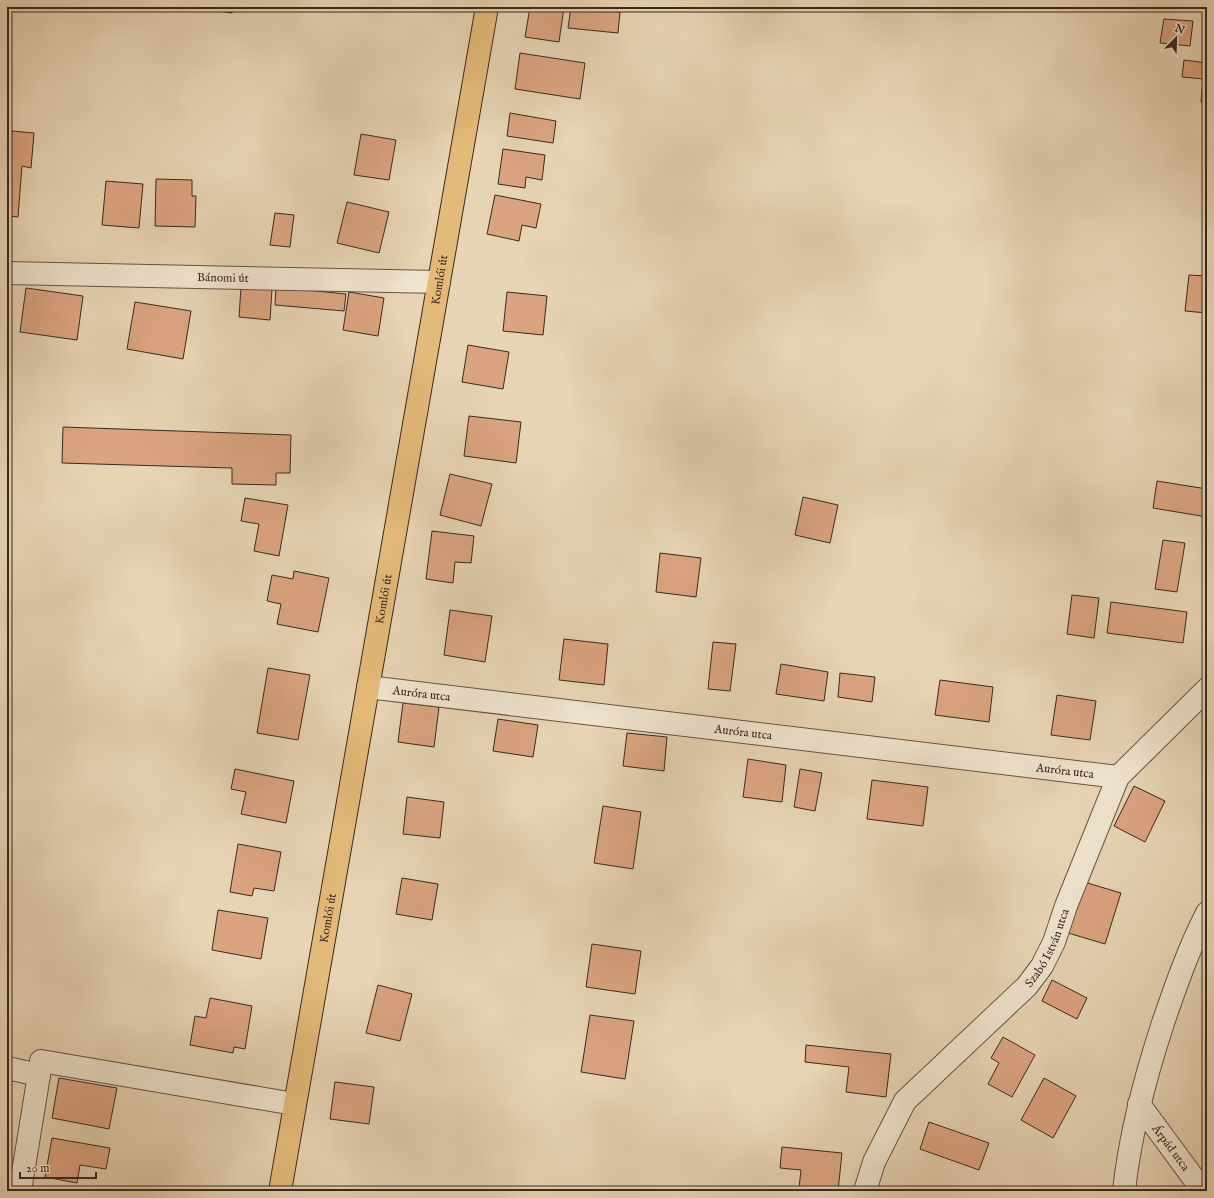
<svg xmlns="http://www.w3.org/2000/svg" width="1214" height="1198" font-family="'IM FELL English',serif">
<rect width="100%" height="100%" fill="#e7d4b4"/>
<filter id="stains"><feTurbulence type="fractalNoise" baseFrequency=".005" numOctaves="4"/><feColorMatrix values="0 0 0 0 .2 0 0 0 0 .09 0 0 0 0 .02 0 0 0 .5 -.17"/></filter>
<radialGradient id="worn" r=".72"><stop offset=".6" stop-color="#630" stop-opacity="0"/><stop offset="1" stop-color="#630" stop-opacity=".3"/></radialGradient>
<path fill="#dba481" stroke="#3b281f" d="M189 7H232V13Z
M530 7H564L559 42 525 37Z
M571 7 620 12 618 33 568 28Z
M1164 19 1193 21 1190 46 1160 43Z
M520 53 585 63 580 99 515 89Z
M1184 60 1207 63V103L1201 102 1203 79 1182 77Z
M510 113 556 121 553 143 507 136Z
M1207 122V149L1203 148Z
M12 131 34 133 31 168 22 166 18 217 7 216V160H9Z
M361 134 396 140 389 180 354 175Z
M503 149 545 155 542 180 526 177 525 188 498 184Z
M156 179 192 180V196H196L195 227 155 226Z
M106 181 143 184 139 228 102 225Z
M495 195 541 204 536 228 522 225 519 241 487 234Z
M347 202 389 212 379 253 337 243Z
M275 213 294 215 290 247 270 245Z
M1189 275 1207 276V313L1185 311Z
M241 287 272 289 270 320 239 317Z
M276 287 346 294 344 311 275 305Z
M26 288 83 296 77 340 20 332Z
M349 292 384 298 378 336 343 330Z
M507 292 547 296 543 335 503 331Z
M135 302 191 311 183 359 127 349Z
M468 345 509 352 503 389 462 382Z
M469 416 521 422 516 463 464 456Z
M63 427 291 435 290 473H276V485L232 484V468L62 463Z
M450 474 492 484 481 526 440 515Z
M1157 481 1207 489V517L1153 508Z
M803 497 838 505 830 543 795 535Z
M245 498 288 505 279 556 254 551 259 524 241 521Z
M432 531 474 536 471 563 455 562 453 583 426 579Z
M1163 540 1185 543 1177 592 1155 589Z
M660 553 701 558 696 597 656 592Z
M294 571 329 578 318 632 277 624 281 604 267 601 272 575 293 579Z
M1072 595 1099 598 1094 638 1067 634Z
M1111 602 1187 612 1183 643 1107 633Z
M450 610 492 616 485 662 444 655Z
M564 639 608 644 604 685 559 680Z
M713 642 736 644 730 691 708 689Z
M781 664 828 672 824 701 776 694Z
M268 668 310 675 298 740 257 733Z
M840 673 875 677 872 702 838 697Z
M940 680 993 687 989 722 935 715Z
M1057 695 1096 701 1090 740 1051 735Z
M403 703 439 707 434 747 398 742Z
M498 719 538 725 533 757 493 751Z
M627 733 667 737 664 771 623 766Z
M748 759 786 765 782 802 743 797Z
M235 769 294 781 286 823 241 814 246 792 231 789Z
M800 769 822 773 815 811 794 807Z
M872 780 928 787 923 826 867 819Z
M1134 786 1165 801 1145 842 1114 826Z
M407 797 444 802 440 838 403 834Z
M603 806 641 812 633 869 594 863Z
M238 844 281 852 274 891 254 888 252 896 230 892Z
M402 878 438 884 432 920 396 914Z
M1084 882 1121 893 1105 944 1068 933Z
M218 910 268 918 261 959 212 950Z
M592 944 641 951 635 994 586 987Z
M1052 980 1087 998 1077 1019 1042 1001Z
M7 985H11L7 1005Z
M378 985 412 994 400 1041 366 1033Z
M210 998 252 1006 245 1049 234 1047 233 1053 190 1045 195 1016 206 1018Z
M590 1015 634 1021 625 1079 581 1072Z
M1003 1037 1035 1055 1012 1097 988 1084 999 1063 991 1058Z
M806 1045 891 1054 886 1097 846 1092 849 1067 805 1062Z
M59 1078 117 1088 109 1129 52 1118Z
M1044 1078 1076 1096 1053 1138 1021 1120Z
M335 1082 374 1087 369 1124 330 1119Z
M929 1122 989 1143 979 1170 920 1149Z
M52 1138 110 1148 106 1169 80 1165 77 1183 45 1177Z
M782 1147 842 1153 838 1191 799 1188 801 1170 780 1168Z"/>
<g fill="none" stroke-linecap="round" stroke-linejoin="round">
<g stroke="#665344" stroke-width="24">
<g id="minor">
<path id="s1" d="M7 273 439 282"/>
<path id="s2" d="M368 687 1118 777"/>
<path d="M7 1068 39 1075 41 1061 294 1104"/>
<path id="s3" d="M1139 1104 1203 1191"/>
<path d="M20 1191 39 1075"/>
<path id="s4" d="M865 1191 874 1162 905 1101 1027 986 1042 966 1054 942 1066 906 1118 777 1207 689"/>
<path d="M1124 1191C1130 1133 1145 1078 1163 1023 1176 985 1189 948 1207 913"/>
</g>
</g>
<g stroke="#3b281f" stroke-width="24">
<g id="primary">
<path id="s5" d="M280 1191 487 7"/>
</g>
</g>
<use href="#minor" stroke="#efe3ce" stroke-width="22"/>
<use href="#primary" stroke="#e4ba7a" stroke-width="22"/>
</g>
<g text-anchor="middle" stroke-width="4" stroke-linejoin="round" paint-order="stroke">
<g font-size="12" fill="#3b281f" stroke="#efe3ce">
<text dy="4" stroke="none"><textPath href="#s1" startOffset="216">Bánomi út</textPath></text>
<text dy="4" stroke="none"><textPath href="#s5" startOffset="925">Komlói út</textPath></text>
<text dy="4" stroke="none"><textPath href="#s5" startOffset="601">Komlói út</textPath></text>
<text dy="4" stroke="none"><textPath href="#s2" startOffset="54">Auróra utca</textPath></text>
<text dy="4" stroke="none"><textPath href="#s2" startOffset="378">Auróra utca</textPath></text>
<text dy="4" stroke="none"><textPath href="#s2" startOffset="702">Auróra utca</textPath></text>
<text dy="4" stroke="none"><textPath href="#s5" startOffset="277">Komlói út</textPath></text>
<text dy="4" stroke="none"><textPath href="#s4" startOffset="310">Szabó István utca</textPath></text>
<text dy="4" stroke="none"><textPath href="#s3" startOffset="54">Árpád utca</textPath></text>
</g>
</g>
<rect width="1214" height="1198" fill="none" stroke="#e7d4b4" stroke-width="24"/>
<rect x="8" y="8" width="1198" height="1182" fill="none" stroke="#3b281f" stroke-width="2"/>
<rect x="12" y="12" width="1190" height="1174" fill="none" stroke="#3b281f"/>
<g transform="translate(1176 38) rotate(23)" stroke="#efe3ce" stroke-width="3" paint-order="stroke">
<path d="M0-3L7 15L0 10L-7 15Z" fill="#3b281f"/>
<text y="-6" font-size="11" font-weight="bold" text-anchor="middle" fill="#3b281f">N</text>
</g>
<path d="M20 1172v6h76v-6" fill="none" stroke="#3b281f" stroke-width="2"/>
<text x="26" y="1172" font-size="12" fill="#3b281f" stroke="#efe3ce" stroke-width="3" paint-order="stroke">20 m</text>
<rect width="100%" height="100%" filter="url(#stains)"/>
<rect width="100%" height="100%" fill="url(#worn)"/>
</svg>
